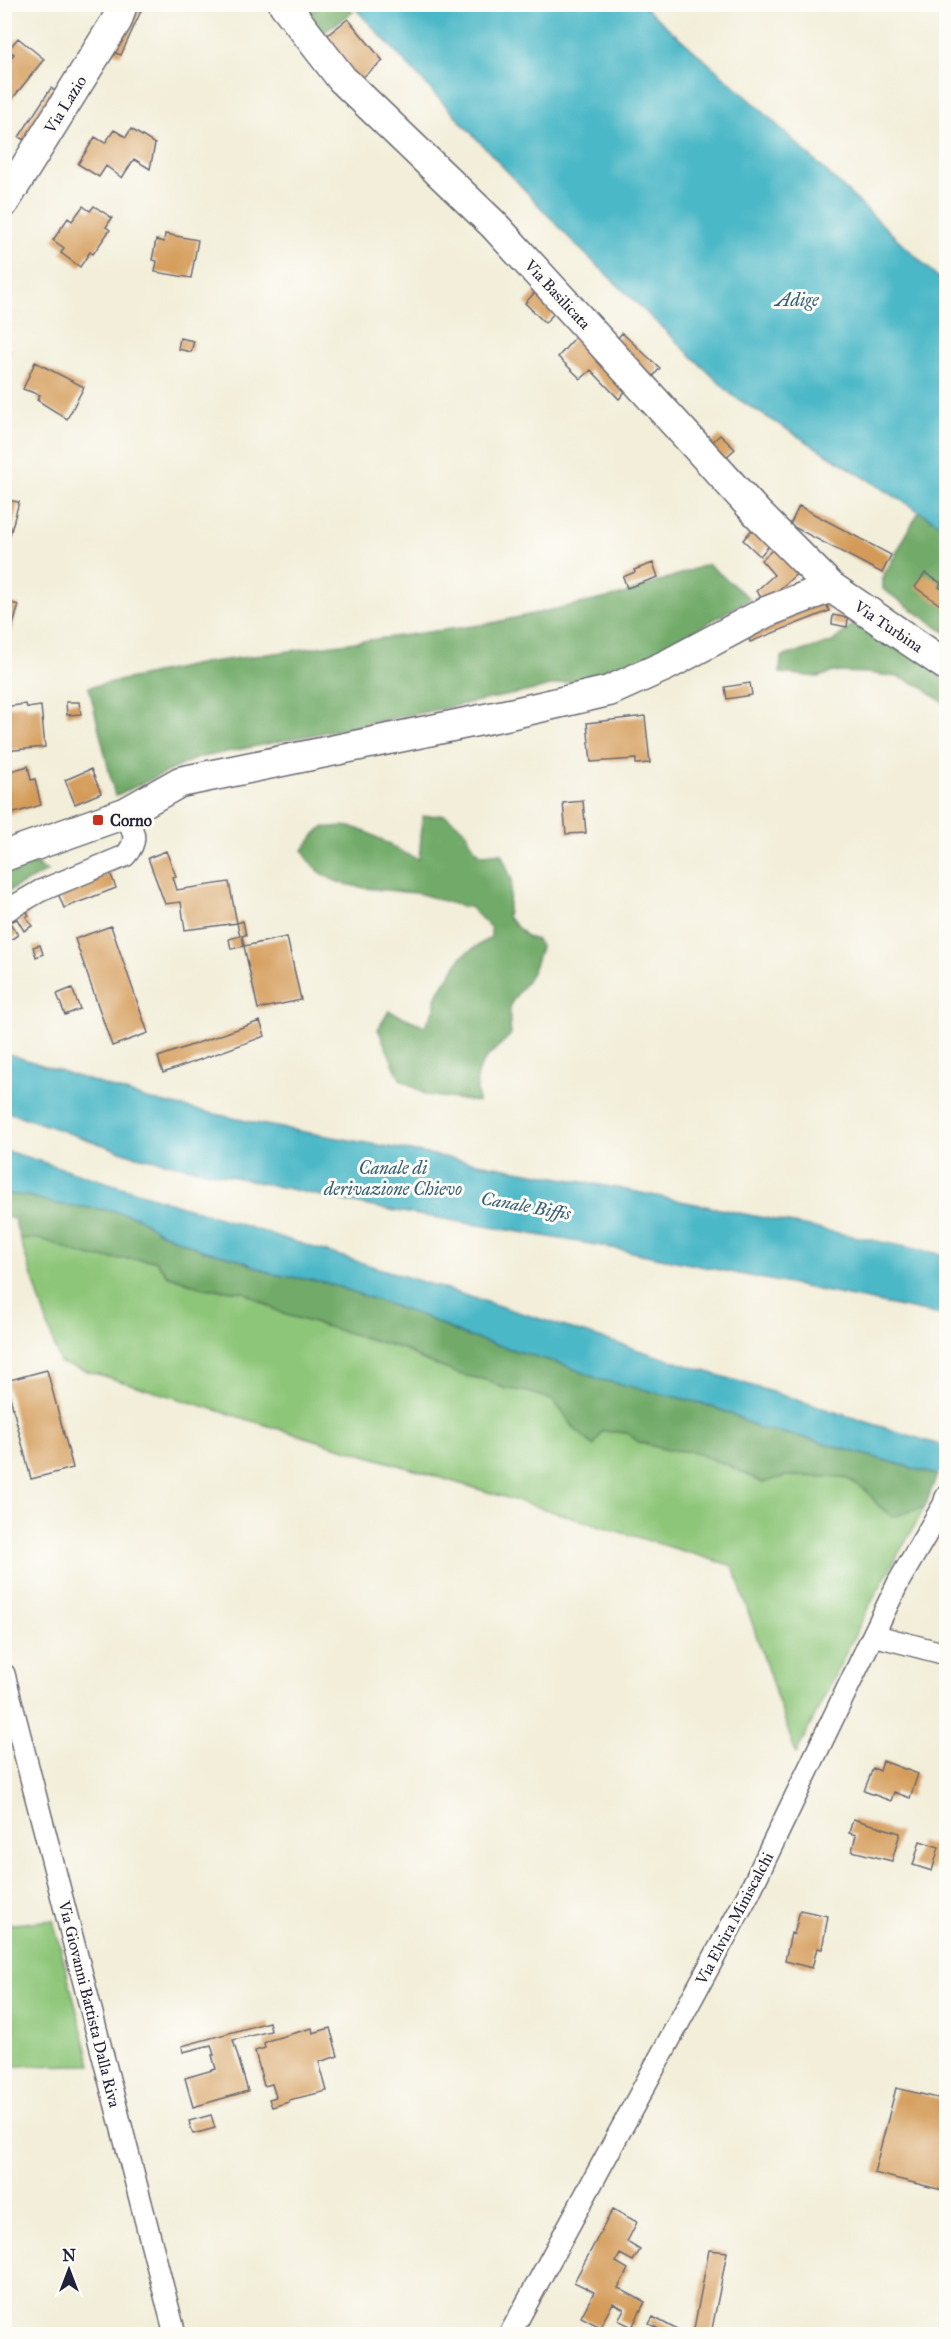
<svg xmlns="http://www.w3.org/2000/svg" width="951" height="2339" font-family="'IM FELL Great Primer',serif">
<rect width="100%" height="100%" fill="#fdfcf7"/>
<filter id="ink" filterUnits="userSpaceOnUse"><feTurbulence type="fractalNoise" baseFrequency=".0167" numOctaves="2"/><feDisplacementMap in="SourceGraphic" scale="12" xChannelSelector="R" yChannelSelector="G"/><feConvolveMatrix kernelMatrix="1 2 1 2 8 2 1 2 1" color-interpolation-filters="sRGB"/></filter>
<filter id="wash" filterUnits="userSpaceOnUse"><feTurbulence type="fractalNoise" baseFrequency=".008" numOctaves="4" result="noise"/><feDisplacementMap in="SourceGraphic" scale="24" xChannelSelector="R" yChannelSelector="G"/><feGaussianBlur stdDeviation="1.35" result="paint"/><feColorMatrix in="noise" values="0 0 0 0 0 0 0 0 0 0 0 0 0 0 0 0 0 1.4 0 .05"/><feComposite in="paint" operator="in"/></filter>
<g filter="url(#wash)">
<rect width="100%" height="100%" fill="#f2eed9"/>
<path fill="#8ec679" stroke="#58745a" stroke-width="1.5" d="M34 1237 50 1241 91 1257 155 1260 167 1275 203 1288 244 1292 283 1314 404 1349 423 1360 462 1375 487 1380 503 1388 529 1392 554 1401 575 1429 593 1445 602 1431 627 1433 639 1442 667 1450 691 1451 730 1466 763 1483 785 1476 845 1477 866 1490 878 1505 892 1517 925 1507 870 1604 796 1754 733 1566 60 1363 20 1239Z
M53 1920 91 2065 5 2066V1925Z"/>
<path fill="#72ab69" stroke="#4a6652" stroke-width="1.5" d="M296 5H346L353 12 319 36Z
M922 506 946 515V633L883 589V577Z
M708 564 750 599 633 666 530 691 197 758 115 796 89 687 203 663 487 624 621 595Z
M864 616 946 673V705L919 685 898 677 868 673 834 672 818 677 780 673 781 657 832 642Z
M445 815 465 830 474 848 482 855 501 853 512 880 507 917 527 937 537 940 541 947C538 955 536 966 531 974 514 1004 506 994 511 1034 500 1047 484 1056 478 1072 475 1080 478 1093 478 1102L426 1095 400 1079 378 1029 389 1011 425 1026 435 1009V998L462 956 491 937V928L470 907C452 906 438 898 421 894 415 892 409 893 403 892 365 887 321 890 303 850 308 844 315 832 322 828 325 827 328 827 332 827 367 821 388 850 419 859L423 816Z
M23 857 47 871 5 893 4 861Z
M5 1194 28 1196 56 1204 110 1210 137 1217 159 1232 202 1250 236 1258 271 1274 324 1282 425 1317 463 1335 565 1365 598 1379 701 1403 732 1414 758 1428 802 1437 937 1475 925 1507 892 1517 878 1505 866 1490 845 1477 785 1476 763 1483 730 1466 691 1451 667 1450 639 1442 627 1433 602 1431 594 1446 575 1429 554 1401 529 1392 503 1388 487 1380 462 1375 423 1360 404 1349 283 1314 244 1292 203 1288 167 1275 155 1260C134 1259 113 1259 93 1257 66 1253 51 1235 20 1239L14 1219 5 1217Z"/>
<path fill="#4cb8c7" stroke="#376d81" stroke-width="1.5" d="M352 5H642L756 105 946 285V528L733 396 574 243Z
M5 1053 147 1099 260 1124 617 1188 946 1255V1316L602 1246 373 1207 132 1155 5 1111Z
M4 1150 946 1447 937 1475 802 1437 758 1428 732 1414 701 1403 598 1379 565 1365 463 1335 425 1317 324 1282 271 1274 236 1258 202 1250 159 1232 137 1217 110 1210 56 1204 28 1196 5 1194Z"/>
<g fill="none" stroke-linecap="round" stroke-linejoin="round">
<path stroke="#4cb8c7" stroke-width="20" d="M915 1455 946 1465"/>
</g>
<g id="blocks">
<path fill="#d49b58" d="M125 5 141 11 121 55 102 48Z
M348 19 383 61 354 84 321 40Z
M18 38 44 59 5 108V66L14 54 8 50Z
M51 88 63 96 33 146 19 137Z
M131 129 155 144 150 169 134 159 122 178 106 166 99 177 78 164 95 137 105 143 114 130 126 137Z
M83 206 90 211 94 206 112 218 106 227 110 230 93 254 90 252 80 267 61 253 64 248 53 240 68 218 72 221Z
M165 234 198 240 191 278 155 272 157 261 152 260 156 240 164 242Z
M540 287 560 307 545 323 525 303Z
M579 333 631 384 619 399 591 370 581 379 558 357Z
M622 333 660 368 648 383 611 346Z
M180 338 194 341 191 352 178 349Z
M4 350 11 352 5 368H4Z
M35 362 84 387 67 419 37 400 40 395 23 389Z
M720 435 735 449 723 460 709 445Z
M4 500 19 502 5 553H4Z
M799 506 891 555 882 573 790 525Z
M757 524 774 540 760 556 743 540Z
M778 545 800 571 765 602 756 591 774 575 761 560Z
M653 563 658 577 627 588 623 577 635 572 634 570Z
M925 573 941 583 939 587 946 592V609L915 587Z
M824 598 829 611 750 642 745 627Z
M4 601 19 605 8 641 4 640Z
M833 615 848 618 847 627 832 624Z
M750 683 752 695 727 699 725 687Z
M66 702H79L81 714 67 715Z
M26 704 27 708 41 706 45 747 5 751 4 707Z
M645 716 650 763 636 764V759L591 762 587 723Z
M28 766 31 780 35 779 41 805 4 816V773Z
M91 769 101 793 75 804 65 780Z
M583 801 586 833 566 834 563 803Z
M166 851 176 876 173 877 177 890 229 882 237 923 185 930 181 902 165 904 148 858Z
M110 872 116 888 64 908 57 891Z
M22 905 29 915 26 917 32 926 24 931 17 919 13 921 8 915Z
M6 917 18 935 4 944V918Z
M243 921 246 935 242 936 244 946 231 949 229 939 240 936 237 923Z
M111 926 148 1033 112 1046 75 939Z
M287 937 301 1000 258 1009 244 946Z
M40 945 43 954 36 957 33 947Z
M72 988 80 1009 65 1015 57 994Z
M260 1021 265 1036 163 1073 158 1057Z
M47 1370 73 1468 31 1479 6 1381Z
M883 1761 918 1774 910 1798 894 1792 891 1801 864 1791 873 1768 880 1771Z
M853 1819 900 1833 892 1861 852 1851 856 1835 849 1833Z
M920 1841 939 1847 932 1871 913 1865Z
M800 1910 828 1916 822 1949 817 1948 812 1968 785 1961 791 1933 794 1934Z
M269 2022 271 2031 233 2040 248 2091 193 2107 185 2078 216 2069 212 2055H214L211 2045 183 2052 182 2046Z
M312 2028 313 2033 330 2028 338 2056 319 2062 327 2091 289 2100V2102L272 2107 269 2099 276 2097 272 2084 264 2086 255 2051 265 2048 264 2043 270 2040Z
M896 2088 946 2100V2191L874 2173Z
M211 2115 215 2128 193 2134 189 2121Z
M613 2209 637 2222 627 2242 640 2250 633 2261 620 2254 616 2262 628 2269 618 2288 645 2302 632 2327 618 2320 624 2309 613 2303 600 2327 581 2317 594 2292 574 2282Z
M709 2250 727 2252 719 2294 711 2334H693Z
M653 2317 685 2334H669L649 2324Z"/>
</g>
</g>
<g filter="url(#ink)">
<use href="#blocks" fill-opacity="0" stroke="#6b6972" stroke-width="1.5"/>
<g fill="none" stroke-linecap="round" stroke-linejoin="round">
<g stroke="#6b6972" stroke-width="24">
<path id="street" d="M4 912 40 891 125 856C140 839 133 832 125 813
M873 1635 946 1654
M4 1674 175 2334
M510 2334 749 1893 899 1581 944 1504 946 1497"/>
</g>
<g stroke="#6b6972" stroke-width="33">
<path id="secondary" d="M284 4 342 79 494 225 757 513 831 587 946 665
M4 202 117 20 122 4
M4 856 125 813 180 782 510 714 609 691 667 665 766 612 831 587"/>
</g>
<use href="#street" stroke="#fff" stroke-width="21"/>
<use href="#secondary" stroke="#fff" stroke-width="30"/>
</g>
</g>
<rect fill="#c8321e" stroke="#fdfcf7" stroke-width="2" x="92" y="814" width="12" height="12" rx="3"/>
<g text-anchor="middle" stroke-width="6" stroke-linejoin="round" paint-order="stroke">
<g font-size="16" fill="#22223b" stroke="#fdfcf7">
<text transform="translate(65 104) rotate(-58)" y="6">Via Lazio</text>
<text transform="translate(558 294) rotate(47)" y="6">Via Basilicata</text>
<text transform="translate(889 626) rotate(34)" y="6">Via Turbina</text>
<text transform="translate(734 1918) rotate(-62)" y="6">Via Elvira Miniscalchi</text>
<text transform="translate(90 2004) rotate(76)" y="6">Via Giovanni Battista Dalla Riva</text>
</g>
<g font-size="16" font-weight="bold" fill="#22223b" stroke="#fdfcf7" text-anchor="start">
<text x="110" y="826">Corno</text>
</g>
<g font-size="18" font-style="italic" fill="#335e73" stroke="#fdfcf7">
<text x="797" y="306">Adige</text>
<text x="393" y="1174">Canale di<tspan x="393" dy="21">derivazione Chievo</tspan></text>
<text transform="translate(526 1206) rotate(10)" y="6">Canale Biffis</text>
</g>
</g>
<rect width="951" height="2339" fill="none" stroke="#fdfcf7" stroke-width="24"/>
<g transform="translate(69 2270)" stroke="#fdfcf7" stroke-width="4.5" paint-order="stroke">
<path d="M0-4.5L10 22L0 15L-10 22Z" fill="#22223b"/>
<text y="-9" font-size="16" font-weight="bold" text-anchor="middle" fill="#22223b">N</text>
</g>
</svg>
